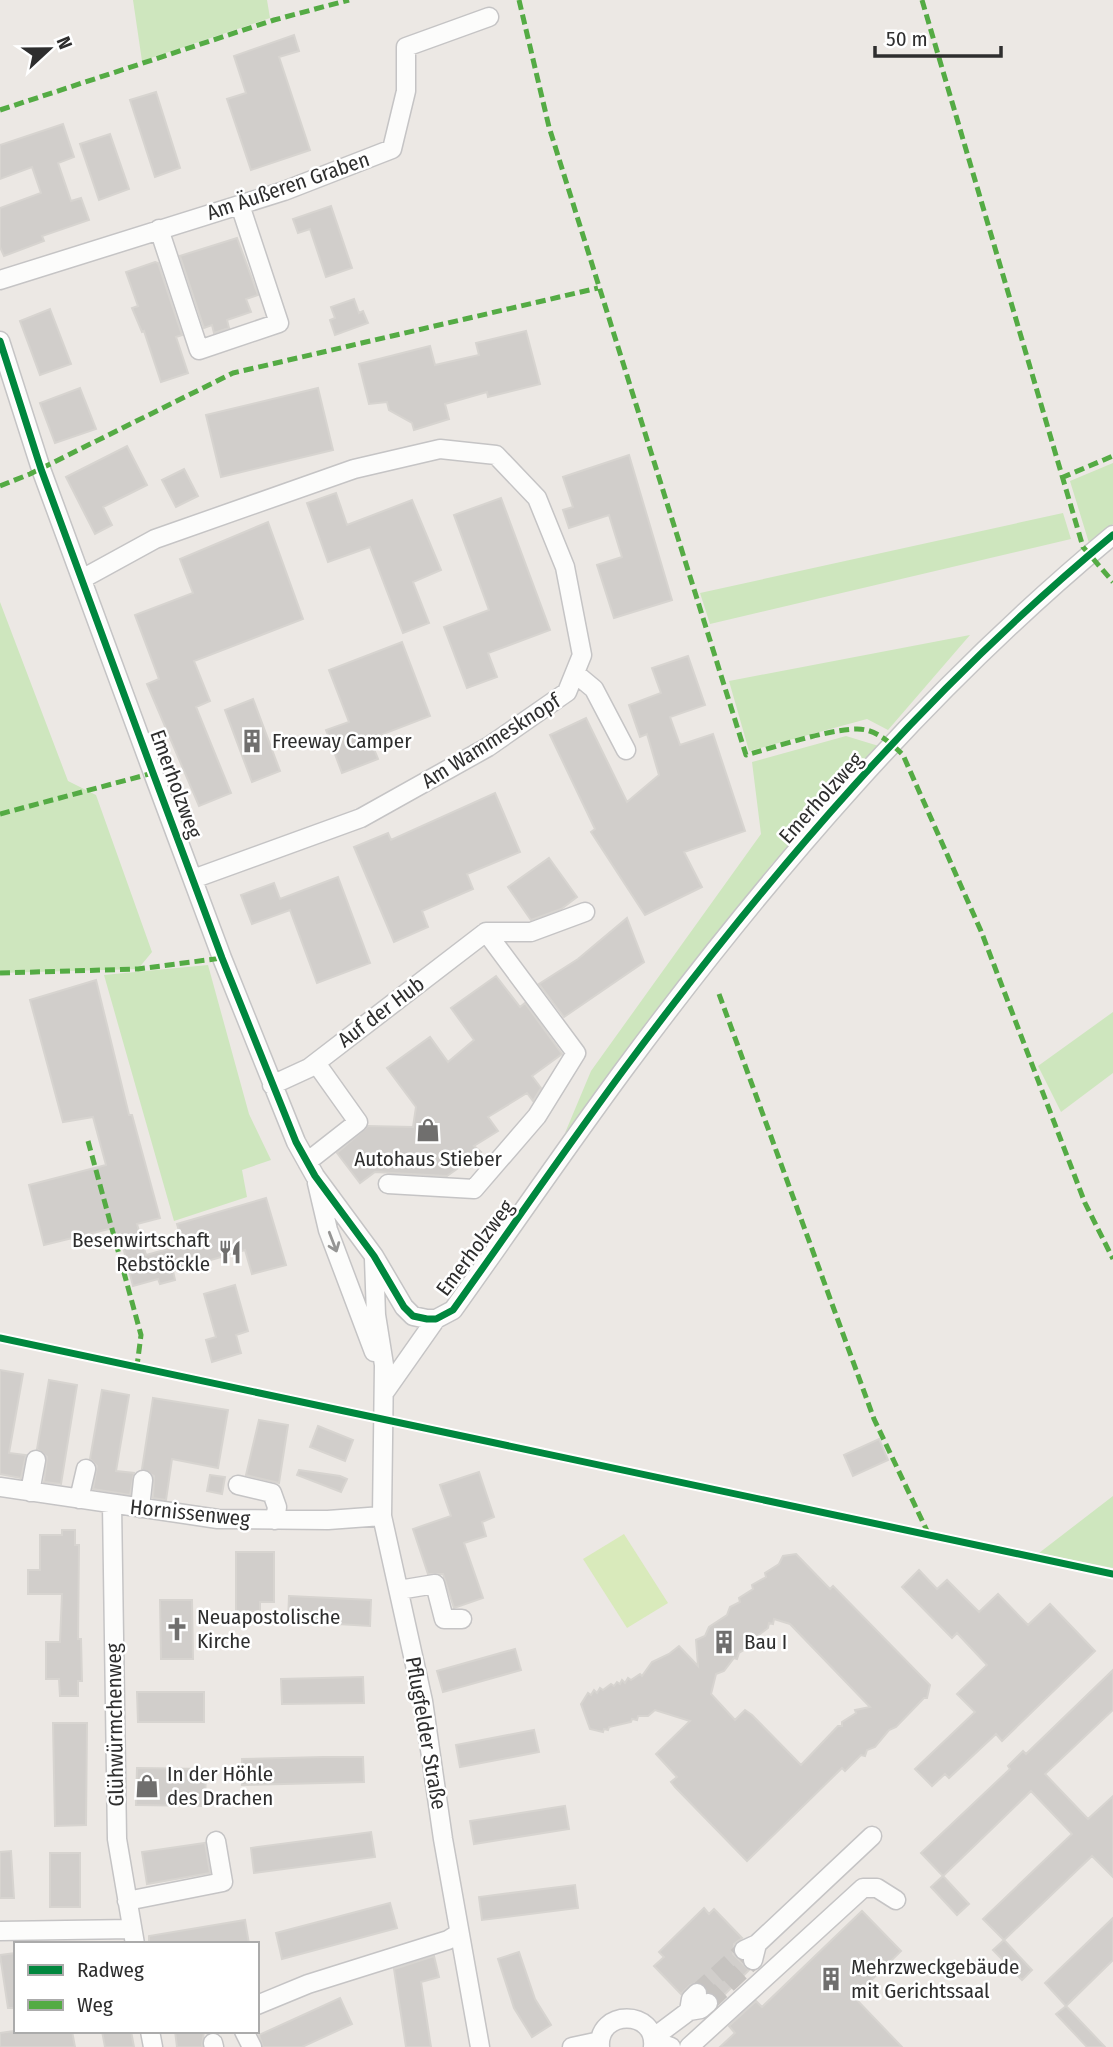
<svg xmlns="http://www.w3.org/2000/svg" width="1113" height="2047" font-family="'Fira Sans Condensed',sans-serif">
<rect width="100%" height="100%" fill="#ece8e4"/>
<path fill="#cee6be" d="M133 0H267L270 18 142 61Z
M1113 463V524L1089 543 1070 481Z
M1063 513 1071 539 710 624 700 593Z
M0 602 68 781 96 795 152 952 138 969 0 973Z
M970 635 888 730 867 719 749 751 729 681Z
M846 736 882 747 772 864 565 1133 591 1071 761 834 752 762Z
M208 965 249 1114 271 1160 242 1170 247 1197 174 1221 104 975Z
M1113 1012V1073L1061 1112 1038 1066Z
M1113 1496V1568L1039 1553Z"/>
<path fill="#d9eabb" d="M624 1534 668 1603 627 1628 583 1559Z"/>
<path fill="#d1cecb" stroke="#d7d4d0" stroke-width="2" fill-rule="evenodd" d="M294 35 299 51 279 57 310 150 251 170 227 99 246 93 234 56Z
M156 92 180 168 155 177 130 100Z
M63 124 74 157 58 163 71 201 81 198 89 220 42 236 44 241 4 256 0 247V208L41 193 32 167 0 179V145Z
M110 134 129 189 99 200 80 144Z
M331 206 352 268 326 277 310 229 298 233 293 219Z
M237 238 258 295 246 299 251 312 227 320 229 328 214 333 212 325 204 328 180 256Z
M155 262 158 263 182 335 176 337 188 373 161 382 144 331 142 332 132 308 138 306 126 272Z
M354 299 359 313 363 311 368 323 335 335 330 320 335 318 331 307Z
M50 309 71 364 40 375 20 321Z
M526 331 540 384 488 397 487 392 445 404 449 419 414 430 412 423 389 410 387 402 369 404 359 364 430 346 435 365 479 355 476 343Z
M80 388 96 429 55 443 40 403Z
M318 388 333 450 221 477 206 415Z
M127 446 147 485 103 507 112 525 95 534 66 477Z
M629 455 672 600 614 618 597 565 622 557 609 515 569 528 563 510 573 507 563 477Z
M184 469 198 496 176 507 162 480Z
M336 493 347 525 412 500 441 570 413 582 429 623 403 633 370 547 328 562 307 503Z
M501 498 550 630 488 653 497 677 467 688 444 627 489 610 454 515Z
M268 522 303 619 194 661 210 701 196 707 231 793 199 806 147 684 159 679 135 615 193 593 180 559Z
M402 642 430 716 370 739 378 759 342 773 326 730 349 722 329 670Z
M688 656 705 705 670 717 680 745 713 734 745 831 684 852 702 887 645 915 591 832 595 829 550 735 586 718 627 802 659 775 647 734 640 737 629 705 661 693 652 668Z
M253 699 280 771 252 782 225 710Z
M495 793 520 852 467 874 473 889 422 911 428 927 394 942 354 847 388 833 391 840Z
M549 858 577 897 561 909 531 920 508 887Z
M338 877 370 963 317 983 290 910 252 924 241 895 274 883 280 899Z
M627 918 644 962 564 1017 539 984 578 959Z
M496 976 520 1007 525 1003 562 1054 532 1076 541 1088 533 1101 527 1093 488 1117 498 1131 474 1146 481 1152 447 1176 375 1172 360 1183 337 1153 368 1126 413 1127 416 1107 387 1068 430 1037 448 1062 474 1040 451 1008Z
M96 980 129 1115H132L160 1218 137 1224 146 1255 183 1245 177 1224 266 1198 286 1265 252 1274 245 1250 173 1271 175 1280 160 1284 158 1279 133 1286 122 1243 117 1244 113 1228 44 1245 29 1185 106 1165 93 1117 63 1122 30 1000Z
M235 1285 248 1331 236 1335 241 1353 212 1362 206 1340 216 1337 204 1294Z
M0 1370 23 1374 9 1453 26 1455 21 1478 0 1474Z
M49 1380 77 1385 61 1484 44 1482 47 1457 37 1449Z
M102 1390 129 1395 116 1471 134 1473 130 1495 93 1489 97 1466 90 1459Z
M153 1398 228 1410 218 1468 172 1459 166 1500 153 1498 154 1476 142 1469Z
M259 1420 288 1425 279 1483 246 1475Z
M318 1426 353 1440 345 1461 310 1447Z
M879 1439 888 1460 853 1476 844 1455Z
M299 1470 340 1476 347 1479 341 1492 297 1475Z
M479 1472 494 1517 482 1522 486 1536 464 1543 483 1598 454 1608 443 1574H428L413 1529 451 1516 440 1485Z
M210 1475 225 1477 222 1494 207 1491Z
M62 1530H75V1545H79L78 1639H81L82 1681H78V1696H60L59 1679H46V1642H60L62 1594H28V1570H40V1535H62Z
M236 1552H274V1602H260V1611H236Z
M796 1554 830 1589 833 1586 930 1685 927 1698H924L896 1727 889 1730 875 1747 867 1750 865 1756 861 1755 845 1771 842 1768 747 1861 675 1787 671 1782 677 1777 656 1754 690 1721 655 1710 648 1716H638L637 1720 632 1719 631 1722 609 1727 608 1730 604 1729 603 1732 590 1729 581 1704 588 1693 591 1695 594 1690 597 1693 600 1688 603 1690 611 1684 614 1686 617 1682 620 1684 622 1680 625 1683 628 1678 631 1680 640 1674 642 1676 652 1662 669 1654 679 1646 698 1666 696 1640 705 1636 709 1627 727 1615 730 1607 740 1602 739 1598 753 1589 752 1585 766 1577 765 1573 779 1564 783 1556ZM774 1619 790 1624 870 1707 855 1710 856 1713 842 1722V1726H838L801 1765 752 1715 745 1710 735 1720 711 1694 716 1674 724 1671 734 1658 737 1659 739 1653 750 1646 752 1640 768 1628 769 1623 773 1624Z
M919 1570 937 1589 947 1580 979 1612 998 1594 1028 1625 1050 1604 1095 1651 1002 1741 996 1734 949 1778 945 1774 932 1786 915 1769 975 1712 957 1694 987 1665 957 1633 952 1638 902 1587Z
M289 1596 371 1600 370 1626 288 1621Z
M160 1600H192L193 1659H161Z
M515 1649 521 1670 443 1692 437 1671Z
M1113 1670V1710L1045 1774 1088 1819 1113 1796V1877L1092 1856 1004 1940 983 1919 1072 1834 1031 1791 943 1876 921 1853 1010 1769 1008 1766 1023 1751 1026 1754Z
M363 1677 364 1703 282 1704 281 1679Z
M137 1692H204V1722H138Z
M53 1723H87L86 1825 55 1826Z
M534 1730 539 1752 460 1767 456 1745Z
M323 1757H363L364 1782 242 1785V1759Z
M137 1768 206 1769 205 1806 136 1805Z
M565 1806 569 1829 474 1844 470 1821Z
M371 1832 375 1857 254 1873 251 1848Z
M205 1843 210 1873 147 1884 142 1852Z
M11 1851 14 1898H0V1852Z
M50 1853H80V1907H50Z
M943 1876 969 1904 957 1915 931 1887Z
M575 1885 578 1908 482 1920 479 1897Z
M390 1903 397 1928 282 1959 276 1933Z
M704 1908 709 1914 714 1909 742 1938 734 1944 733 1954 749 1970 719 2000 699 1982 690 1985 681 1994 654 1966 664 1957 659 1952Z
M862 1911 901 1951 854 1997 902 2047H720L735 2033 729 2026 756 2001 762 2007Z
M1113 1918V1960L1066 2006 1045 1983Z
M245 1920 249 1944H149V1936Z
M1004 1940 1032 1970 1022 1980 993 1950Z
M519 1952 535 1999 551 2025 532 2037 514 2008 498 1959Z
M16 1953V2008H8L0 1955Z
M434 1956 439 1977 421 1982 431 2047H406L394 1969Z
M340 1998 352 2024 302 2047H263L259 2035Z
M1066 2006 1105 2047H1087L1056 2014Z
M14 2031H72L75 2047H0V2033Z
M102 2031H131L134 2047H105Z
M175 2031H204L202 2047H177Z"/>
<g fill="none" stroke-linecap="round" stroke-linejoin="round">
<path stroke="#c6c3c0" stroke-width="18" stroke-dasharray="18 9" stroke-linecap="butt" d="M697 1993 744 1950
M708 2003 753 1960"/>
<g stroke="#c5c4c5" stroke-width="21">
<path id="minor" d="M159 229 199 350 279 323 240 205
M0 280 284 191 392 149 406 91V47L489 17
M0 341 41 469 153 773 222 958 296 1142 315 1176 374 1256 404 1307 413 1316 427 1319H436L453 1310C510 1230 566 1148 625 1068 768 875 927 689 1113 535
M82 579 155 539 354 469 440 449 496 455 537 498 565 567 582 655 567 692 488 747 361 818 193 879
M576 674 594 689 626 750
M272 1085 309 1068 486 932
M307 1162 358 1122 316 1063
M317 1183 328 1230 374 1352
M388 1184 474 1189 537 1116 576 1053 486 932H531L585 912
M374 1259 376 1315 384 1365 382 1516 423 1701 443 1839 480 2047
M384 1393 436 1319
M238 1485 272 1493 277 1507 275 1520
M0 1487 218 1519 328 1520 382 1516
M30 1492 36 1460
M79 1499 86 1469
M112 1504 117 1839 135 1944
M140 1508 143 1480
M399 1590 435 1584 444 1619H462
M127 1901 223 1882 216 1841
M0 1931 132 1929
M757 1944 872 1836
M744 1950 757 1944 753 1960
M697 1993 691 1999 689 2011 701 2009 708 2003
M257 2005 308 1984 448 1940 459 1933
M150 2031 153 2047
M244 2031 252 2047
M653 2038 689 2011
M654 2041 671 2047
M213 2043 214 2047
M572 2047 600 2041
M600 2047C597 2009 657 2009 653 2047
M689 2047 863 1888H877L896 1900"/>
</g>
<use href="#minor" stroke="#fcfcfb" stroke-width="18"/>
<path stroke="#54ab44" stroke-width="5" stroke-dasharray="10 5" stroke-linecap="butt" d="M519 0 549 127 746 755C772 748 844 724 866 730 880 733 894 746 903 755L981 931 1085 1203 1113 1259
M922 0 1083 547 1113 582
M0 110 274 20 349 0
M1061 478 1113 456
M0 486 30 474 233 373 598 288
M0 814 153 773
M0 973 138 969 222 958
M719 994 874 1419 929 1535
M88 1141 141 1335 137 1366"/>
<g stroke="#fff" stroke-width="11">
<path id="cycleway" d="M0 341 41 469 153 773 222 958 296 1142 315 1176 374 1256 404 1307 413 1316 427 1319H436L453 1310C510 1230 566 1148 625 1068 768 875 927 689 1113 535
M0 1338 1113 1574"/>
</g>
<use href="#cycleway" stroke="#00873e" stroke-width="7"/>
</g>
<defs><path id="oneway-shaft" d="M-6 0H5M1.5-3L5.5 0L1.5 3" fill="none" stroke-width="1.6" stroke-linecap="round" stroke-linejoin="round" transform="scale(1.75)"/></defs>
<use stroke="#959594" href="#oneway-shaft" transform="translate(333 1242) rotate(69)"/>
<defs>
<g id="building-bare" transform="scale(1.89)"><path d="M-4-6H4V6H1V3H-1V6H-4ZM-2.5-4.3h1.7v1.8h-1.7ZM.8-4.3h1.7v1.8H.8ZM-2.5-1h1.7V.8h-1.7ZM.8-1h1.7V.8H.8Z" fill="#706f6e" stroke="#fff" stroke-width="2.5" paint-order="stroke"/></g>
<g id="shop-bare" transform="scale(1.89)"><path d="M-5-2.5h2.3a2.7 3.5 0 0 1 5.4 0H5L5.5 6h-11ZM-1.5-2.5h3a1.5 2.3 0 0 0-3 0Z" fill="#706f6e" stroke="#fff" stroke-width="2.5" paint-order="stroke"/></g>
<g id="restaurant-bare" transform="scale(1.89)"><path d="M-5-6h1v4h1v-4h1v4h1v-4h1v5L-1.5 .5V6h-2V.5L-5-1ZM5-6V6H3V1.5H1.5Q1.5-4 5-6Z" fill="#706f6e" stroke="#fff" stroke-width="2.5" paint-order="stroke"/></g>
<g id="church-bare" transform="scale(1.89)"><path d="M-1.2-6h2.4v3.5h3.3v2.4h-3.3V6h-2.4V-.1h-3.3v-2.4h3.3Z" fill="#706f6e" stroke="#fff" stroke-width="2.5" paint-order="stroke"/></g>
</defs>
<g fill-rule="evenodd">
<use href="#building-bare" x="252" y="741"/>
<use href="#shop-bare" x="428" y="1130"/>
<use href="#restaurant-bare" x="230" y="1252"/>
<use href="#church-bare" x="177" y="1629"/>
<use href="#building-bare" x="724" y="1642"/>
<use href="#shop-bare" x="147" y="1786"/>
<use href="#building-bare" x="831" y="1979"/>
</g>
<g text-anchor="middle" stroke-width="5" stroke-linejoin="round" paint-order="stroke">
<g font-size="21" fill="#2e2e2e" stroke="#fff">
<text transform="translate(288 186) rotate(-19)" y="7">Am Äußeren Graben</text>
<text transform="translate(491 741) rotate(-32)" y="7">Am Wammesknopf</text>
<text transform="translate(176 784) rotate(70)" y="7">Emerholzweg</text>
<text transform="translate(821 798) rotate(-48)" y="7">Emerholzweg</text>
<text transform="translate(381 1012) rotate(-37)" y="7">Auf der Hub</text>
<text transform="translate(475 1248) rotate(-53)" y="7">Emerholzweg</text>
<text transform="translate(190 1513) rotate(6)" y="7">Hornissenweg</text>
<text transform="translate(115 1725) rotate(-91)" y="7">Glühwürmchenweg</text>
<text transform="translate(426 1733) rotate(80)" y="7">Pflugfelder Straße</text>
</g>
<g font-size="21" fill="#2e2e2e" stroke="#fff" text-anchor="start">
<text x="272" y="748">Freeway Camper</text>
<text x="428" y="1166" text-anchor="middle">Autohaus Stieber</text>
<text x="210" y="1247" text-anchor="end">Besenwirtschaft<tspan x="210" dy="24">Rebstöckle</tspan></text>
<text x="197" y="1624">Neuapostolische<tspan x="197" dy="24">Kirche</tspan></text>
<text x="744" y="1649">Bau I</text>
<text x="167" y="1781">In der Höhle<tspan x="167" dy="24">des Drachen</tspan></text>
<text x="851" y="1974">Mehrzweckgebäude<tspan x="851" dy="24">mit Gerichtssaal</tspan></text>
</g>
</g>
<rect x="14" y="1942" width="245" height="91" fill="#ffffff" stroke="#ababab" stroke-width="2"/>
<rect x="28" y="1965" width="35" height="10" fill="#00873e" stroke="#ababab" stroke-width="2"/>
<text x="77" y="1977" font-size="21" fill="#2e2e2e">Radweg</text>
<rect x="28" y="2000" width="35" height="10" fill="#54ab44" stroke="#ababab" stroke-width="2"/>
<text x="77" y="2012" font-size="21" fill="#2e2e2e">Weg</text>
<g transform="translate(49 49) rotate(68)" stroke="#ffffff" stroke-width="5" paint-order="stroke">
<path d="M0-5L12 26L0 18L-12 26Z" fill="#2e2e2e"/>
<text y="-10" font-size="19" font-weight="bold" text-anchor="middle" fill="#2e2e2e">N</text>
</g>
<path d="M875 46v10h126v-10" fill="none" stroke="#2e2e2e" stroke-width="3.5"/>
<text x="886" y="46" font-size="21" fill="#2e2e2e" stroke="#ffffff" stroke-width="5" paint-order="stroke">50 m</text>
</svg>
